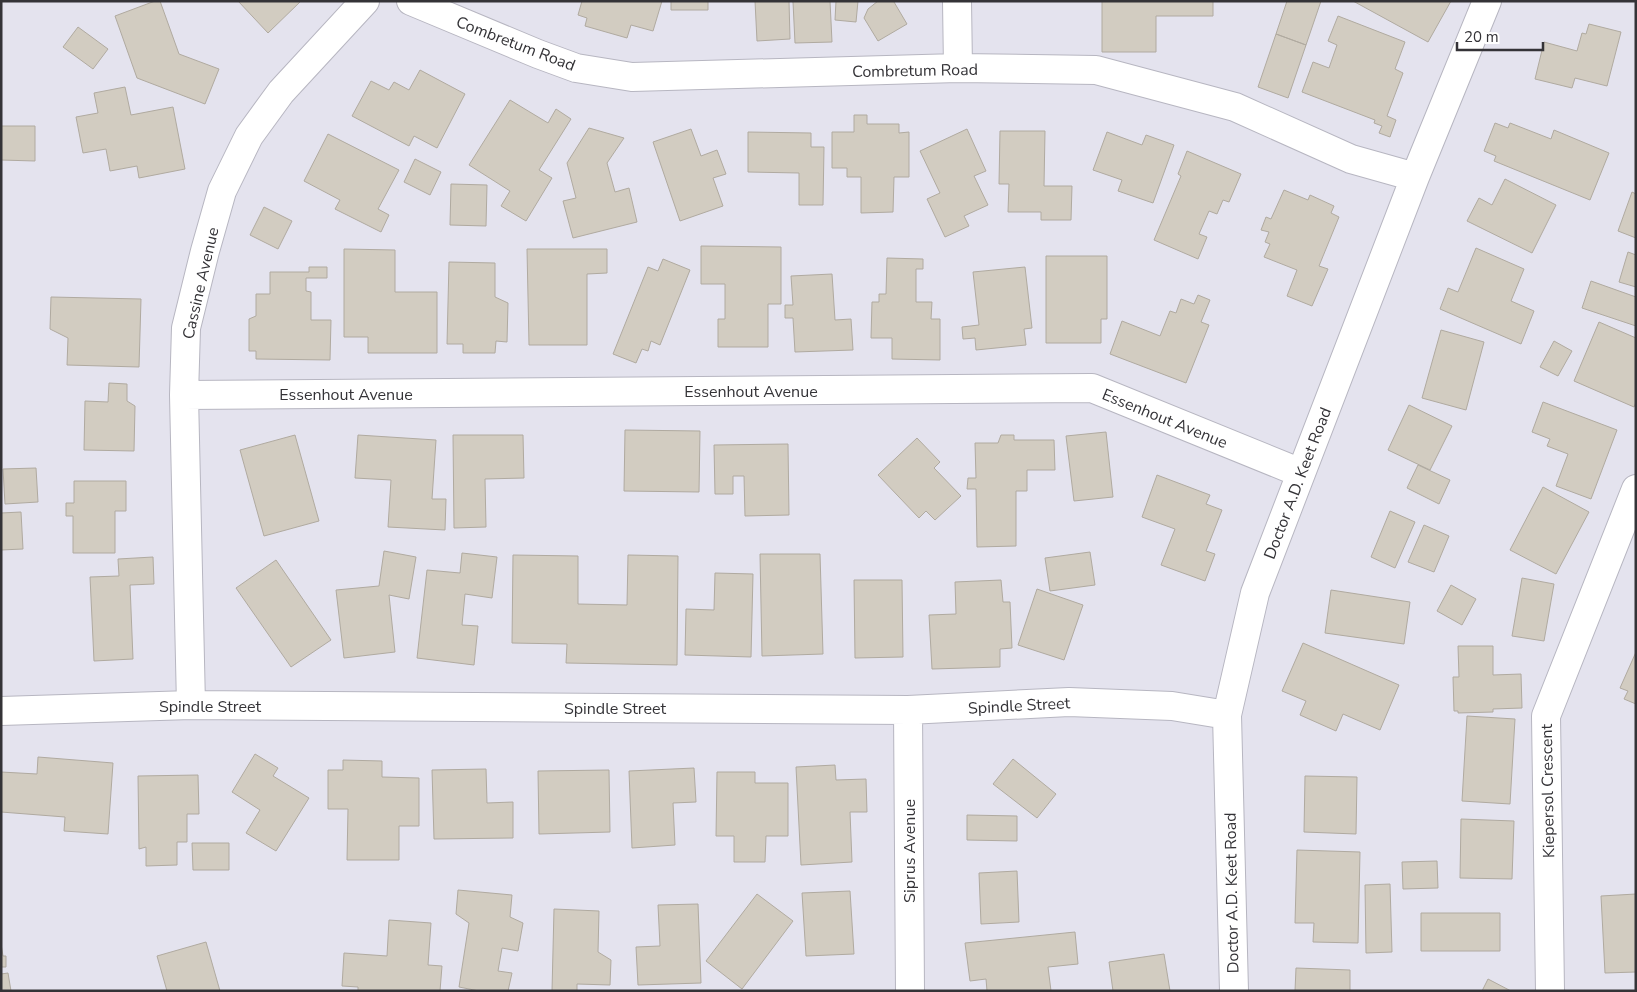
<svg xmlns="http://www.w3.org/2000/svg" width="1637" height="992" font-family="'Nunito Sans',sans-serif">
<rect width="100%" height="100%" fill="#e4e3ee"/>
<path fill="#d2ccc1" stroke="#b0aaa0" d="M155 1H160L179 54 219 69 205 104 137 78 115 16Z
M238 1H301L268 33Z
M582 1H662L653 31 631 25 627 38 585 26 587 18 578 15Z
M671 1H708V10H671Z
M755 1H789L790 39 757 41Z
M791 1H830L832 42 795 43 793 2Z
M836 1H858L856 22 835 20Z
M878 1H895L894 2 907 24 878 41 864 18 868 9Z
M1102 1H1213V16H1156V52H1102Z
M1287 1H1321L1306 45 1276 34Z
M1353 1H1451L1428 42Z
M1338 16 1405 42 1395 69 1403 73 1387 116 1396 120 1390 137 1379 133 1382 126 1374 123 1375 120 1302 92 1313 62 1329 68 1337 45 1328 41Z
M1589 24 1621 32 1607 86 1575 78 1572 88 1535 79 1544 42 1577 51 1582 33 1586 34Z
M78 27 108 49 93 69 63 47Z
M1276 34 1306 45 1288 98 1258 87Z
M420 70 465 94 437 148 414 136 409 146 352 116 371 81 389 90 394 82 409 90Z
M125 87 131 115 173 107 185 169 139 178 137 166 110 171 106 149 83 153 76 117 98 113 94 93Z
M510 100 548 123 556 109 571 119 539 170 552 178 526 221 501 206 510 191 469 165Z
M854 115H867V124H899V133L909 132V177H894L893 212 861 213V177H847V168H832V132H854Z
M1495 123 1508 128 1510 123 1551 139 1554 130 1609 153 1590 200 1494 161 1496 156 1484 151Z
M1 126H35V161L1 160Z
M589 128 624 138 607 163 615 192 629 188 637 222 573 238 563 201 576 198 567 163Z
M691 129 701 156 717 150 726 174 713 178 723 206 680 221 653 142Z
M967 129 986 171 974 176 988 205 964 216 969 226 945 237 927 199 940 193 920 151Z
M1000 131H1045L1044 186H1072L1071 220H1041V212H1008L1009 184H999Z
M748 132 811 133V147H824L823 205H799V173L748 172Z
M1107 132 1142 145 1146 135 1174 145 1153 203 1118 191 1122 180 1093 170Z
M328 134 399 170 378 209 389 215 381 232 335 209 340 200 304 181Z
M1187 151 1241 174 1229 202 1223 200 1217 214 1209 211 1199 234 1207 237 1198 259 1154 240 1181 176 1178 174Z
M415 159 441 172 430 195 404 182Z
M1505 179 1556 205 1532 253 1467 221 1479 198 1492 205Z
M451 184 487 185 486 226 450 225Z
M1284 190 1308 200 1310 195 1334 206 1331 213 1339 217 1319 266 1328 269 1312 306 1287 296 1297 270 1264 257 1270 244 1265 242 1269 232 1261 230 1266 217 1271 219Z
M1632 192 1636 194V238L1618 231Z
M264 207 292 221 278 249 250 235Z
M701 246 781 247V304H768V347H718V319H725V284H701Z
M1476 248 1524 269 1511 301 1534 311 1521 344 1440 309 1448 288 1458 292Z
M344 249 395 250V292H437V353H368V337H344Z
M527 249H607V273L587 274V345H529Z
M1628 252 1636 255V287L1619 282Z
M1046 256H1107V319H1101V343H1046Z
M887 258 923 259V269H916V302H932L931 319H940V360L892 359V338H871L872 302H879V294H886Z
M663 259 690 270 660 345 651 341 648 351 642 349 636 363 613 354 648 267 658 271Z
M449 262 495 263V297L508 303 507 342 496 341 495 353H463V344H447Z
M309 267H327V278H306V291L311 292V320H331L330 360 256 359V351H249V319L256 316V294H270V272H309Z
M1025 267 1032 328 1024 329 1026 345 976 350 975 338 963 339 962 327 979 325 973 272Z
M832 274 835 320 851 319 853 350 795 352 793 318H785V305H793L791 276Z
M1591 281 1636 297V326L1582 308Z
M1198 295 1210 300 1201 322 1209 325 1186 383 1110 354 1122 321 1160 336 1170 311 1176 313 1181 299 1194 304Z
M51 297 141 299 139 367 67 365 68 338 50 329Z
M1599 322 1636 338V402L1634 407 1574 381Z
M1441 330 1484 342 1466 410 1422 398Z
M1554 341 1572 351 1558 376 1540 367Z
M109 383 127 384V401L135 406 134 451 84 450 85 401 108 402Z
M1543 402 1617 430 1591 499 1556 486 1568 454 1547 446 1550 439 1532 432Z
M1409 405 1452 426 1430 470 1388 450Z
M625 430 700 431 699 492 624 491Z
M1106 432 1113 497 1074 501 1066 436Z
M295 435 319 521 264 536 240 450Z
M358 435 436 440 432 499H446L445 530 388 527 391 480 355 478Z
M453 435H523L524 478 485 479 486 527 454 528Z
M1001 435H1014V440H1054L1055 470H1027V491H1016V546L977 547 976 489H967L968 478H976L975 443H998Z
M917 438 940 462 934 468 961 496 935 520 926 511 919 518 878 475Z
M788 444 789 515 745 516 744 476H733V494H715L714 445Z
M1418 465 1450 480 1439 504 1407 488Z
M36 468 38 502 5 504 3 469Z
M1157 475 1210 495 1206 504 1222 510 1206 551 1215 554 1205 581 1161 565 1175 529 1142 517Z
M74 481H126V511H115V553H73V516H66V503H74Z
M1543 487 1589 512 1556 574 1510 550Z
M1390 511 1415 522 1395 568 1371 557Z
M21 512 23 549 1 550V513Z
M1424 525 1449 536 1434 572 1408 562Z
M384 551 416 557 409 599 389 595 395 652 344 658 336 590 379 586Z
M1090 552 1095 585 1050 591 1045 558Z
M462 553 497 557 492 598 465 594 462 625 478 626 474 665 417 658 427 570 460 573Z
M760 554H820L823 654 762 656Z
M513 555 578 556V604L627 605 628 555 678 556 677 665 566 663 567 644 512 643Z
M153 557 154 584 130 585 133 659 94 661 90 577 119 576 118 559Z
M276 560 331 640 291 667 236 588Z
M715 573 753 574 751 657 685 655 686 609 714 610Z
M1522 578 1554 584 1544 641 1512 636Z
M854 580H902L903 657 855 658Z
M1001 580 1003 602H1010L1012 648 1000 649V667L932 669 929 615 956 614 955 582Z
M1451 585 1476 599 1462 625 1437 611Z
M1037 589 1083 605 1064 660 1018 645Z
M1331 590 1410 602 1404 644 1325 633Z
M1303 643 1399 685 1380 730 1343 714 1336 731 1300 715 1306 701 1282 691Z
M1458 646H1493V675L1521 674 1522 708 1493 709V712L1458 713V711H1454L1453 677H1459Z
M1636 652V704L1624 699 1628 691 1620 688Z
M1467 716 1515 719 1510 804 1462 801Z
M255 754 278 768 273 776 309 798 276 851 246 833 260 810 232 792Z
M38 757 113 763 108 834 64 831 65 817 1 812V772L37 774Z
M1013 759 1056 794 1037 818 993 784Z
M343 760 382 761V777L419 778V826H399V860H347L348 809H328V770H343Z
M835 765 836 780 866 779 867 812H850L852 862 801 865 796 767Z
M694 768 696 802 673 803 675 845 632 848 629 771Z
M486 769 487 803 513 802V838L434 839 432 770Z
M609 770 610 832 539 834 538 771Z
M717 772H755V783H788V836H766L765 862H734V836H716Z
M198 775 199 814H187V842H177V865L146 866V847L139 849 138 776Z
M1305 776 1357 777 1356 834 1304 832Z
M967 815 1017 816V841L967 840Z
M1461 819 1514 821 1512 879 1460 878Z
M192 843H229V870H193Z
M1297 850 1360 852 1358 943 1313 942 1314 923H1295Z
M1437 861 1438 888 1403 889 1402 862Z
M1017 871 1019 922 981 924 979 873Z
M1390 884 1392 952 1366 953 1365 885Z
M458 890 512 895 510 917 523 923 518 951 502 948 498 971 512 973 508 991H479L459 987 469 923 456 914Z
M850 891 854 954 806 956 802 893Z
M757 894 793 921 742 989 706 961Z
M1636 894V972L1605 973 1601 896Z
M698 904 701 983 638 985 636 947 660 946 658 905Z
M554 909 599 911 598 952 611 960 610 985 577 984V991H552Z
M1421 913H1500V951H1421Z
M389 920 431 923 428 965 442 966 440 991H358V987L342 986 344 953 387 956Z
M1075 932 1078 964 1048 967 1051 991H987L986 979 970 981 965 943Z
M206 942 220 991H167L157 956Z
M1 944 3 956H6V967H1Z
M1164 954 1170 991H1113L1109 962Z
M1296 968 1350 970V991H1295Z
M8 973 11 991H1V974Z
M1488 979 1511 991H1482Z"/>
<g fill="none" stroke-linecap="round" stroke-linejoin="round">
<g stroke="#b7b6c1" stroke-width="30">
<path id="street" d="M411 1 538 54 576 68 632 77 958 68 1096 70 1235 107 1351 159 1415 177
M957 1 958 68
M184 395 1092 388 1301 473
M191 705 184 395 186 328 205 251 222 191 249 136 281 92 365 1
M908 710 910 991
M1 711 191 705 908 710 1069 702 1172 706 1227 715
M1234 991 1227 715 1255 593 1415 177 1487 1
M1550 991 1546 716 1636 489"/>
</g>
<use href="#street" stroke="#fff" stroke-width="28"/>
</g>
<g text-anchor="middle" stroke-width="4" stroke-linejoin="round" paint-order="stroke">
<g font-size="16" fill="#343337" stroke="#fff">
<text transform="translate(516 43) rotate(21)" y="6">Combretum Road</text>
<text transform="translate(915 70) rotate(-1)" y="6">Combretum Road</text>
<text transform="translate(200 283) rotate(-77)" y="6">Cassine Avenue</text>
<text x="751" y="397">Essenhout Avenue</text>
<text x="346" y="400">Essenhout Avenue</text>
<text transform="translate(1165 418) rotate(22)" y="6">Essenhout Avenue</text>
<text transform="translate(1297 483) rotate(-69)" y="6">Doctor A.D. Keet Road</text>
<text transform="translate(1019 705) rotate(-3)" y="6">Spindle Street</text>
<text x="210" y="712">Spindle Street</text>
<text x="615" y="714">Spindle Street</text>
<text transform="translate(1547 791) rotate(-91)" y="6">Kiepersol Crescent</text>
<text transform="translate(909 851) rotate(-90)" y="6">Siprus Avenue</text>
<text transform="translate(1231 893) rotate(-91)" y="6">Doctor A.D. Keet Road</text>
</g>
</g>
<rect width="1637" height="992" fill="none" stroke="#343337" stroke-width="5"/>
<path d="M1457 42v8h86v-8" fill="none" stroke="#343337" stroke-width="2.5"/>
<text x="1464" y="42" font-size="15" fill="#343337" stroke="#ffffff" stroke-width="4" paint-order="stroke">20 m</text>
</svg>
